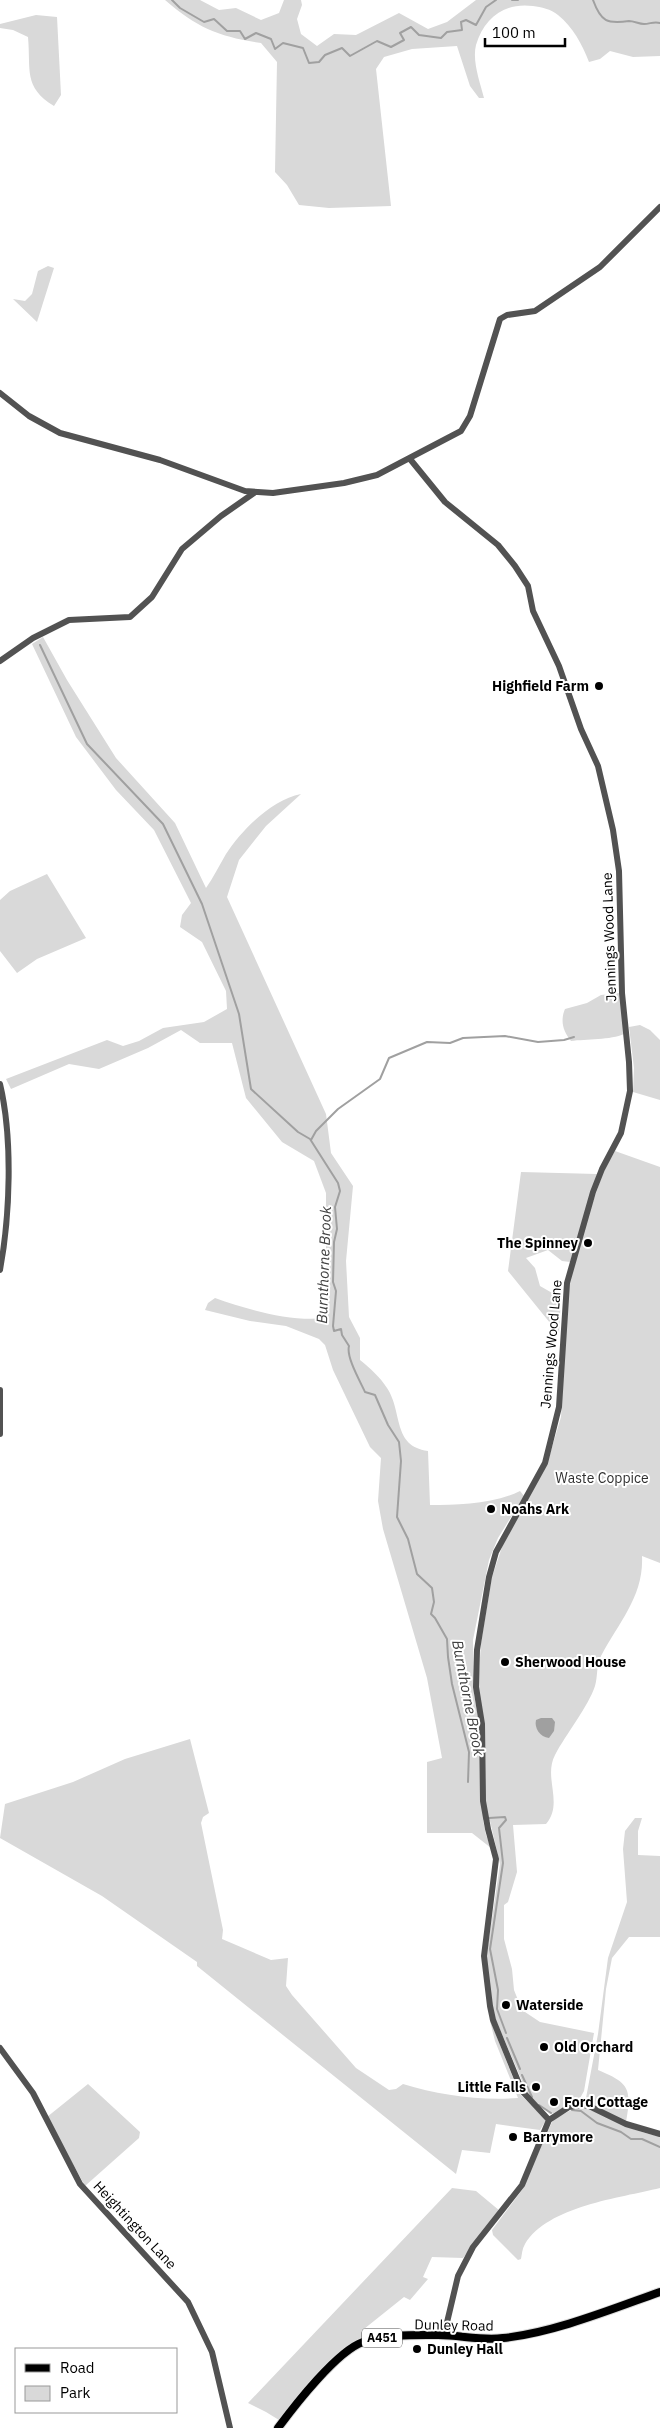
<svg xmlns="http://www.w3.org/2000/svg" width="660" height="2428" font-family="'IBM Plex Sans',sans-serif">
<rect width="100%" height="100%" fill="#fff"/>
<path fill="#d9d9d9" d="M165 0H200L219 10 236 8 261 20 279 13 284 0H301L302 5 297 19 301 34 317 46 334 34 356 35 399 13 428 29 447 22 476 0H660V56L633 57 610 51 600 59 589 62C582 44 573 27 558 15 551 9 541 7 533 6 505 2 484 18 476 45 472 61 480 82 484 98H479L470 86 457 46 412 49 384 57 376 69 391 206 329 208 299 205 287 185 275 172 277 62 261 43C220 37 197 28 165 0Z
M36 15 57 17 61 95 54 106C23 87 31 70 28 37L13 30 0 28V24Z
M48 266 54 268 37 322 13 299 25 301 32 294 38 271Z
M43 637 67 680 116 758 175 823 206 888C213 878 219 866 226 854 242 829 272 800 301 794L266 826 239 860 227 897 326 1114 331 1153 353 1186 346 1261 349 1317 360 1338V1360C370 1368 380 1377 387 1388 403 1412 392 1446 428 1451L430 1505C458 1505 494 1504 520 1491L524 1496 498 1538 489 1560 473 1640 474 1694 480 1728 478 1687 481 1643 492 1577 504 1541 547 1464 561 1417 568 1285 587 1219 604 1170 615 1151 660 1167V1563L642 1556C644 1596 619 1622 601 1656 596 1666 598 1676 595 1686 588 1707 566 1734 555 1755 543 1778 564 1803 546 1824L513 1825 517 1872 508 1902 504 1905V1939L512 1969 514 1990 522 2010 540 2022 594 2033 584 2091 579 2100 554 2113 550 2114 528 2095 492 2011 486 1959 500 1864 490 1821 483 1820 486 1835 491 1848 472 1833H427V1762L442 1758 427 1678 383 1529 378 1501 381 1458 370 1447 333 1370 325 1345 319 1339 286 1326 250 1321 205 1310 208 1303 215 1298C249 1310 290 1322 326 1318V1193L314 1161 282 1142 246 1098 232 1043H200L181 1030 148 1048 99 1069 69 1064 11 1089 6 1079 107 1040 123 1046 139 1041 163 1028 204 1022 227 1009 226 991 202 942 180 927 182 915 191 903 154 830 116 790 76 737 32 644Z
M47 874 86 938 37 959 17 973 0 951V900L10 891Z
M620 993 624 1034C611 1040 586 1039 571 1041 563 1031 560 1021 565 1009L587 1003 601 995Z
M640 1025 650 1030 660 1040V1100L633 1092 634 1068 629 1027Z
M521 1172 597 1174 570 1262 562 1261 548 1250 526 1258 535 1268 540 1286 561 1298 559 1334 508 1271Z
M190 1739 209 1813 203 1817 201 1823 223 1930 222 1939 271 1960 288 1958 286 1986 292 1995 356 2068 389 2090 396 2089 403 2084C439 2095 480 2101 518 2098L495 2041 489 2017 519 2093 546 2120 540 2130 496 2124 490 2153 462 2150 456 2174 197 1966V1962L102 1896 0 1838 5 1804 73 1782 125 1759Z
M635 1818H642L638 1831V1855L660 1856V1937H629L612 1958 606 1989 598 2070C629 2083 632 2088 626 2122L588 2103 586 2098 598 2034 608 1958 627 1902 623 1849 625 1831Z
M88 2084 140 2132 139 2138 85 2186 47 2117Z
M577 2107C606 2111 630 2133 660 2136V2188C620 2198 548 2206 525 2244 522 2249 522 2254 521 2259L518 2260 493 2235 492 2230 522 2190 551 2124 554 2119Z
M452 2188 476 2191 500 2211 463 2258 432 2257 423 2277 428 2279 410 2300 404 2297 364 2329 371 2335 343 2350 279 2420 266 2412 248 2403Z"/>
<path fill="#a0a0a0" d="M541 1718H552L555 1722 554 1731 549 1738C540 1737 534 1728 536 1720Z"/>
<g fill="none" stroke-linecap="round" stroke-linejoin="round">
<path stroke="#a0a0a0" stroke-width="2" d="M172 0 180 8 204 22 214 19 227 31H240L245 39 256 33 271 39 275 49 283 43 303 48 309 63 319 62 325 55 342 48 350 56 377 41 391 47 404 40 400 33 411 27 419 35 441 38 447 32 462 30 461 22 466 20 476 25 486 7 496 0
M512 0H518
M593 0C601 22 607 24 629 21 634 21 639 24 644 24 650 24 654 21 660 23
M40 645 87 744 163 824 202 904 239 1014 251 1089 298 1132 310 1139 338 1183 340 1191 335 1207 337 1229 334 1242 333 1282 336 1291 333 1326 334 1331 341 1329 342 1335 349 1346C346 1357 360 1381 365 1392L375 1395 388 1425 399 1442 401 1461 397 1517 408 1539 417 1574 432 1588 434 1602 431 1614 435 1618 447 1639 448 1657 452 1684 469 1752 468 1782
M311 1140 316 1131 338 1109 380 1079 389 1058 427 1042 450 1043 463 1038 505 1036 538 1042 564 1040 574 1037
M489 1818 505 1817 506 1820 499 1828 503 1863 490 1949 498 1990 497 2009 506 2033
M507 2038 520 2069
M522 2075 532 2097
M539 2105 551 2113
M572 2110 581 2111 597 2123 621 2132 631 2139H642L660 2147"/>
<g stroke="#dbdbdb" stroke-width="10">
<path id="major" d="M278 2428C295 2405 337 2351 363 2342 385 2334 415 2335 438 2335 460 2335 482 2341 503 2338 553 2333 612 2309 660 2292"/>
</g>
<path stroke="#525252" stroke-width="6" d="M0 393 29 416 60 433 160 460 245 491 273 493 344 483 377 475 461 431 470 416 500 319 507 315 535 311 600 267 660 207
M410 459 445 502 498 545 515 566 528 586 533 611 559 666 581 729 598 766 613 830 619 871 622 993 629 1062 630 1091 621 1133 602 1169 593 1192 567 1283 559 1407 545 1463 496 1552 489 1577 477 1650 476 1687 482 1724 483 1801 488 1829 496 1859 484 1956 490 2006 493 2020 522 2091 549 2120
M0 661 33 638 69 620 130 617 152 597 182 549 221 516 254 493
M0 1084C13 1139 10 1216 0 1270
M0 1390V1434
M0 2048 33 2093 80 2184 188 2302 212 2352 230 2428
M444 2335 458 2276 473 2247 522 2185 549 2120 569 2107 581 2105 589 2106 626 2124 660 2134"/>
<use href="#major" stroke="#000" stroke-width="8"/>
</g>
<g fill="#000" stroke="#fff" stroke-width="2">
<circle cx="599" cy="686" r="5"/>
<circle cx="588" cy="1243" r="5"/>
<circle cx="491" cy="1509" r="5"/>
<circle cx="505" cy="1662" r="5"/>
<circle cx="506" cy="2005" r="5"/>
<circle cx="544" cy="2047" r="5"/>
<circle cx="536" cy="2087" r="5"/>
<circle cx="554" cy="2102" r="5"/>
<circle cx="513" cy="2137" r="5"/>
<circle cx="417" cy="2349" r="5"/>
</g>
<g text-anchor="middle" stroke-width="4" stroke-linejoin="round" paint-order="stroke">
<rect fill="#fff" stroke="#4c4c4c" stroke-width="1" x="362" y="2328.5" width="40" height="19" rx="4"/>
<g font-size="12" font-weight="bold" fill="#000">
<text x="382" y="2342">A451</text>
</g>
<g font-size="14" font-weight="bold" fill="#000" stroke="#fff" text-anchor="start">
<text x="589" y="691" text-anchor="end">Highfield Farm</text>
<text x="578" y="1248" text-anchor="end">The Spinney</text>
<text x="501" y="1514">Noahs Ark</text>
<text x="515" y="1667">Sherwood House</text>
<text x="516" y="2010">Waterside</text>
<text x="554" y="2052">Old Orchard</text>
<text x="526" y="2092" text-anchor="end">Little Falls</text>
<text x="564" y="2107">Ford Cottage</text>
<text x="523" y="2142">Barrymore</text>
<text x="427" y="2354">Dunley Hall</text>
</g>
<g font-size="14" fill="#000" stroke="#fff">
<text transform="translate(609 937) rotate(-92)" y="5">Jennings Wood Lane</text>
<text transform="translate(551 1344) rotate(-85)" y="5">Jennings Wood Lane</text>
<text transform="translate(135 2225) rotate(47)" y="5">Heightington Lane</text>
<text transform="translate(454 2325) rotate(1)" y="5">Dunley Road</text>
</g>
<g font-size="14" fill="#303030" stroke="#fff">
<text x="602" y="1483">Waste Coppice</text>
</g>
<g font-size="15" font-style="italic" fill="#414141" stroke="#fff">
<text transform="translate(324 1265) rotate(-88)" y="5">Burnthorne Brook</text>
<text transform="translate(468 1698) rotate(79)" y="5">Burnthorne Brook</text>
</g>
</g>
<rect x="15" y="2348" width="162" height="65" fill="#ffffff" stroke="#999999"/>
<rect x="25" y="2364" width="25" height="8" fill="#000000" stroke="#999999"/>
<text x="60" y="2373" font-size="15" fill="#000000">Road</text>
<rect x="25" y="2386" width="25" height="15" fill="#d9d9d9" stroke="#999999"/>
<text x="60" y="2398" font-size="15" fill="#000000">Park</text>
<path d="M485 38v8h80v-8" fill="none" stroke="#000000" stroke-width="2.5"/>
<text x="492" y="38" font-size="15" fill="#000000" stroke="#ffffff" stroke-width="4" paint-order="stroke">100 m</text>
</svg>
